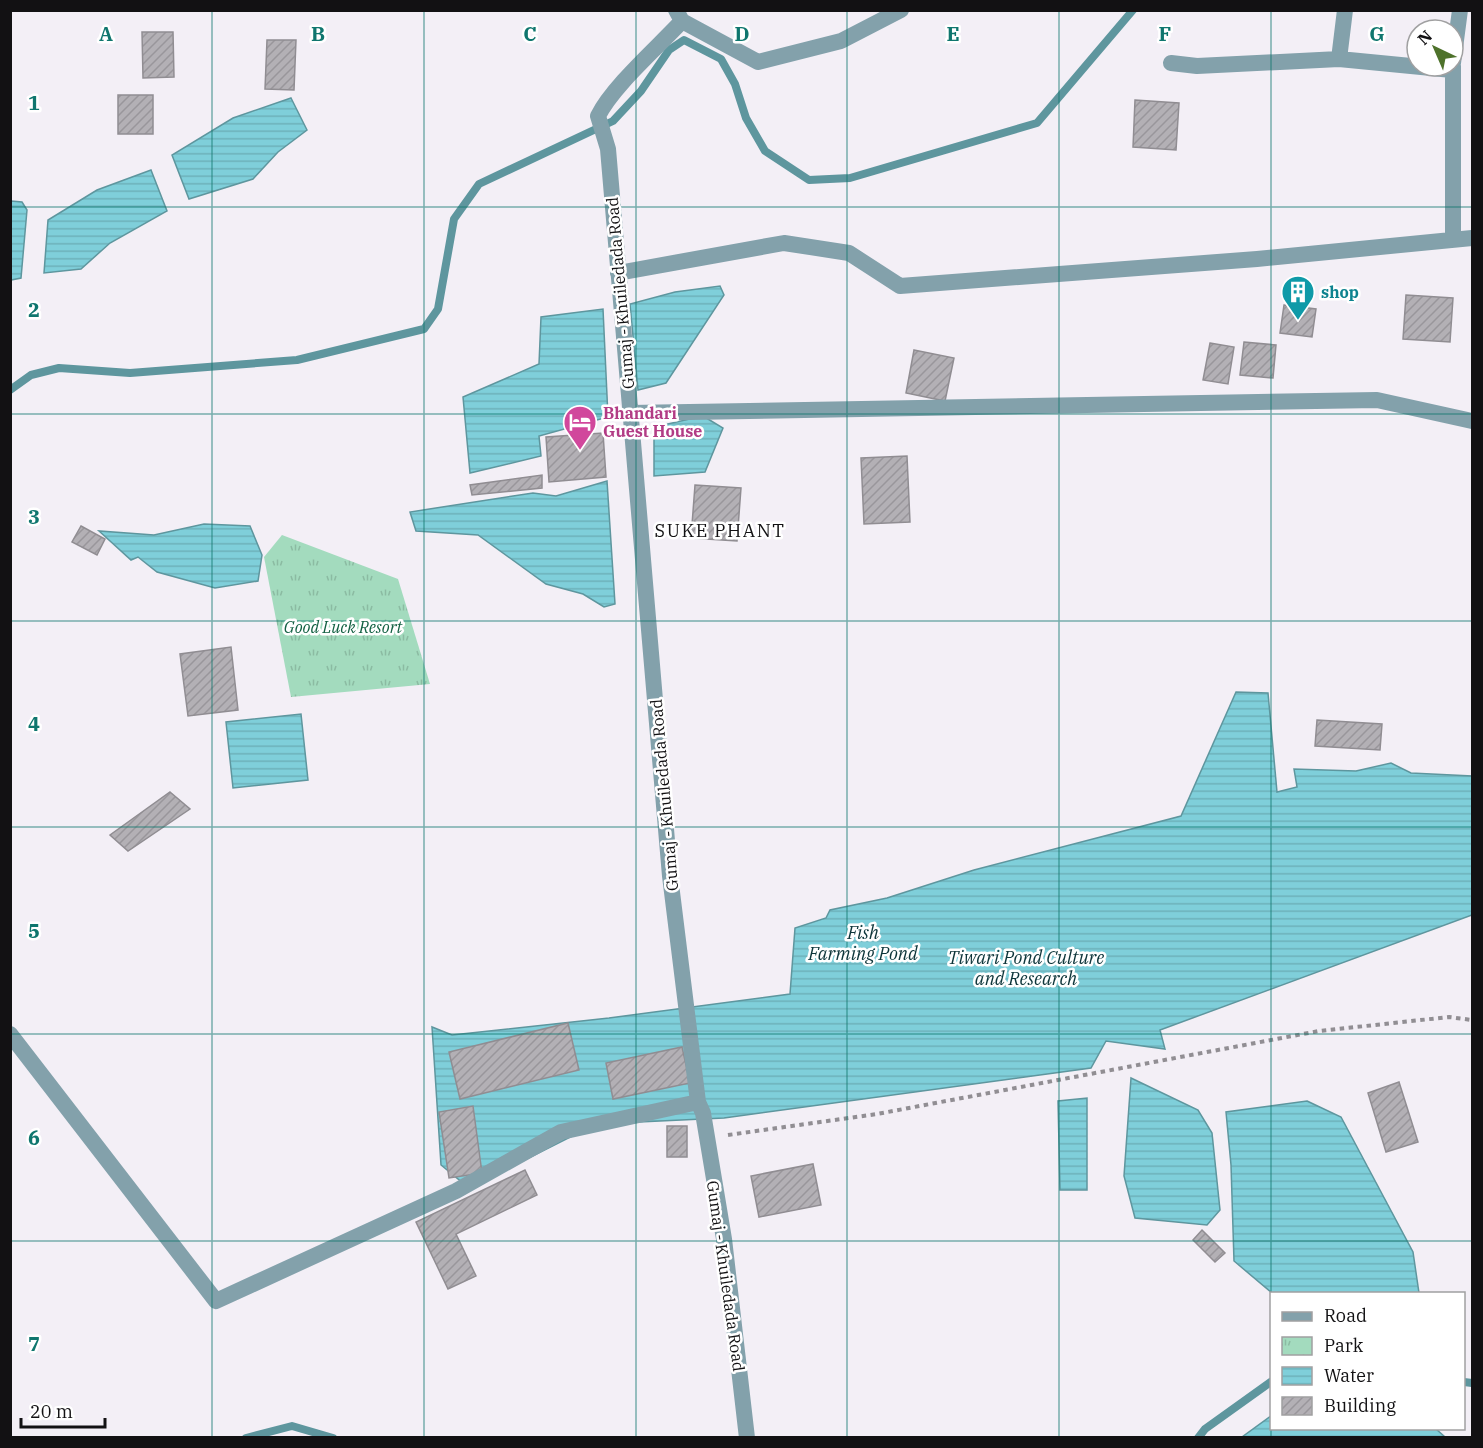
<svg xmlns="http://www.w3.org/2000/svg" width="1483" height="1448" font-family="'IBM Plex Serif',serif">
<defs>
<pattern id="park-tufts" width="24" height="20" patternUnits="userSpaceOnUse" patternTransform="scale(1.5)"><rect width="24" height="20" fill="#a3dbbe"/><path d="M3 7l-1-3M5 7V3M7 7l1-3M15 17l-1-3M17 17v-4M19 17l1-3" fill="none" stroke="#8bbba2"/></pattern>
<pattern id="water-rules" width="6" height="5" patternUnits="userSpaceOnUse" patternTransform="scale(1.5)"><rect width="6" height="5" fill="#7fcfda"/><path d="M0 2.5h6" fill="none" stroke="#6db1ba"/></pattern>
<pattern id="building-hatch" width="6" height="6" patternUnits="userSpaceOnUse" patternTransform="scale(1.5)"><rect width="6" height="6" fill="#b3b0b5"/><path d="M-1 1l2-2M0 6l6-6M5 7l2-2" fill="none" stroke="#99969b"/></pattern>
</defs>
<rect width="100%" height="100%" fill="#f3eff6"/>
<path fill="url(#park-tufts)" d="M282 535 398 579 430 684 291 697 264 557Z"/>
<path fill="url(#water-rules)" stroke="#5e969e" stroke-width="1.5" d="M291 98 307 130 278 152 253 179 189 199 172 155 233 118Z
M151 170 167 211 110 243 81 269 44 273 48 220 97 190Z
M11 201 22 202 27 210 21 278 11 280Z
M720 286 724 295 666 383 638 390 630 304 675 292Z
M603 309 608 417 539 436 541 456 470 473 463 397 539 364 541 317Z
M703 416 723 428 705 472 654 476V427Z
M607 481 615 604 604 607 583 594 546 584 478 535 416 531 410 512 533 493 556 496Z
M204 524 250 526 262 555 258 581 215 588 157 572 138 557 131 560 99 531 154 535Z
M1236 692 1268 693 1277 792 1297 787 1294 769 1356 771 1391 763 1411 773 1472 776V915L1160 1030 1165 1049 1106 1041 1091 1068 724 1118 596 1124 469 1188 441 1165 432 1027 452 1035 609 1018 790 994 795 928 826 918 830 910 887 898 974 870 1181 816Z
M301 714 308 780 233 788 226 722Z
M1131 1078 1198 1110 1212 1133 1220 1210 1207 1225 1135 1218 1124 1176Z
M1087 1098V1190H1060L1058 1101Z
M1307 1101 1341 1117 1413 1252 1419 1293H1272L1234 1261 1231 1165 1226 1112Z
M1271 1416 1272 1428 1436 1429 1445 1437H1242Z"/>
<g fill="none" stroke-linecap="round" stroke-linejoin="round">
<path stroke="#5e969e" stroke-width="8" d="M10 390 31 375 59 368 130 373 297 360 424 329 438 309 454 219 479 184 613 121 641 91 669 50 684 40 721 59 735 84 746 118 765 151 809 180 850 178 1037 123 1133 10
M1464 1382 1472 1383
M246 1438 292 1426 333 1438
M1198 1438 1205 1429 1272 1381"/>
</g>
<path fill="url(#building-hatch)" stroke="#908d92" stroke-width="1.5" d="M142 32H173L174 77 143 78Z
M267 40H296L294 90 265 89Z
M118 95H153V134H118Z
M1135 100 1179 103 1176 150 1133 147Z
M1406 295 1453 298 1450 342 1403 339Z
M1284 305 1316 309 1312 337 1280 333Z
M1244 342 1276 345 1273 378 1240 375Z
M1210 343 1234 347 1228 384 1203 380Z
M914 350 954 358 945 401 906 393Z
M603 433 606 477 549 482 546 437Z
M907 456 910 522 864 524 861 458Z
M542 475V488L472 495 470 485Z
M695 485 741 488 737 541 691 538Z
M81 526 105 539 97 555 72 542Z
M231 647 238 710 188 716 180 654Z
M1317 720 1382 724 1380 750 1315 746Z
M170 792 190 809 128 851 110 835Z
M568 1023 579 1070 460 1099 449 1052Z
M682 1047 690 1083 613 1099 606 1063Z
M1399 1082 1418 1142 1386 1152 1368 1093Z
M473 1106 482 1173 449 1178 439 1112Z
M667 1126H687V1157H667Z
M813 1164 821 1205 759 1217 751 1176Z
M525 1170 537 1195 456 1234 476 1276 448 1289 416 1222Z
M1202 1230 1225 1253 1215 1262 1193 1240Z"/>
<g fill="none" stroke-linecap="round" stroke-linejoin="round">
<path stroke="#918e93" stroke-width="4" stroke-dasharray="4.5 4.5" stroke-linecap="butt" d="M728 1135 877 1114 1319 1031 1449 1017 1472 1020"/>
<path stroke="#83a1ab" stroke-width="16" d="M676 10 682 21C657 48 613 86 598 116L608 149 670 876 698 1102 703 1113 724 1239 747 1438
M682 21 758 62 841 41 901 10
M1339 59 1345 10
M1171 63 1197 66 1339 59 1452 70
M1453 63 1460 10
M1453 66V240
M618 273 784 243 849 253 900 286 1257 259 1472 238
M630 413 1377 400 1472 421
M10 1034 216 1301 456 1191 561 1132 698 1102"/>
</g>
<path fill="none" stroke="#0f766e" stroke-width="1.5" stroke-opacity="0.55" d="M212 10V1438M424 10V1438M636 10V1438M847 10V1438M1059 10V1438M1271 10V1438M10 207H1472M10 414H1472M10 621H1472M10 827H1472M10 1034H1472M10 1241H1472"/>
<defs>
<g id="building-pin" transform="scale(1.725)"><path d="M0 17L-7.5 6A9.5 9.5 0 1 1 7.5 6Z" fill="#0f9aa8" stroke="#fff"/><path d="M-4-6H4V6H1V3H-1V6H-4ZM-2.5-4.3h1.7v1.8h-1.7ZM.8-4.3h1.7v1.8H.8ZM-2.5-1h1.7V.8h-1.7ZM.8-1h1.7V.8H.8Z" fill="#fff"/></g>
<g id="hotel-pin" transform="scale(1.725)"><path d="M0 17L-7.5 6A9.5 9.5 0 1 1 7.5 6Z" fill="#d1479c" stroke="#fff"/><path d="M-6-4.5h1.5V1H6V5H4.5V3h-9V5H-6ZM-4 0a1.8 1.8 0 1 1 3.6 0ZM.5 0V-2.5h3Q6-2.5 6 0Z" fill="#fff"/></g>
</defs>
<g fill-rule="evenodd">
<use href="#building-pin" x="1298" y="292"/>
<use href="#hotel-pin" x="580" y="422"/>
</g>
<g text-anchor="middle" stroke-width="5" stroke-linejoin="round" paint-order="stroke">
<g font-size="16" font-weight="bold" fill="#0d838f" stroke="#fff" text-anchor="start">
<text x="1321" y="298">shop</text>
</g>
<g font-size="16" fill="#121113" stroke="#fff">
<text transform="translate(620 293) rotate(-95)" y="6">Gumaj - Khuiledada Road</text>
<text transform="translate(664 795) rotate(-95)" y="6">Gumaj - Khuiledada Road</text>
<text transform="translate(726 1276) rotate(82)" y="6">Gumaj - Khuiledada Road</text>
</g>
<g font-size="16" font-weight="bold" fill="#b23c85" stroke="#fff" text-anchor="start">
<text x="603" y="419">Bhandari<tspan x="603" dy="18">Guest House</tspan></text>
</g>
<g font-size="16" font-style="italic" fill="#126042" stroke="#fff">
<text x="343" y="633">Good Luck Resort</text>
</g>
<g font-size="18" letter-spacing="1.5" fill="#121113" stroke="#fff">
<text x="720" y="537">SUKE PHANT</text>
</g>
<g font-size="18" font-style="italic" fill="#0d353a" stroke="#fff">
<text x="863" y="939">Fish<tspan x="863" dy="21">Farming Pond</tspan></text>
<text x="1026" y="964">Tiwari Pond Culture<tspan x="1026" dy="21">and Research</tspan></text>
</g>
</g>
<g font-size="20" text-anchor="middle" font-weight="bold" fill="#0f766e" stroke="#fff" stroke-width="5" stroke-linejoin="round" paint-order="stroke">
<text x="106" y="41">A</text>
<text x="318" y="41">B</text>
<text x="530" y="41">C</text>
<text x="742" y="41">D</text>
<text x="953" y="41">E</text>
<text x="1165" y="41">F</text>
<text x="1377" y="41">G</text>
<text x="34" y="110">1</text>
<text x="34" y="317">2</text>
<text x="34" y="524">3</text>
<text x="34" y="731">4</text>
<text x="34" y="938">5</text>
<text x="34" y="1145">6</text>
<text x="34" y="1351">7</text>
</g>
<rect width="1483" height="1448" fill="none" stroke="#121113" stroke-width="24"/>
<rect x="1270" y="1292" width="195" height="138" fill="#ffffff" stroke="#a0a0a1" stroke-width="1.5"/>
<rect x="1282" y="1312" width="30" height="9" fill="#83a1ab" stroke="#a0a0a1" stroke-width="1.5"/>
<text x="1324" y="1322" font-size="18" fill="#121113">Road</text>
<rect x="1282" y="1337" width="30" height="18" fill="url(#park-tufts)" stroke="#a0a0a1" stroke-width="1.5"/>
<text x="1324" y="1352" font-size="18" fill="#121113">Park</text>
<rect x="1282" y="1367" width="30" height="18" fill="url(#water-rules)" stroke="#a0a0a1" stroke-width="1.5"/>
<text x="1324" y="1382" font-size="18" fill="#121113">Water</text>
<rect x="1282" y="1397" width="30" height="18" fill="url(#building-hatch)" stroke="#a0a0a1" stroke-width="1.5"/>
<text x="1324" y="1412" font-size="18" fill="#121113">Building</text>
<g transform="translate(1435 48) rotate(316)"><circle r="28" fill="#ffffff" stroke="#a0a0a1" stroke-width="1.5"/>
<path d="M0-4.5L10 22L0 15L-10 22Z" fill="#4e722b"/>
<text y="-9" font-size="16" font-weight="bold" text-anchor="middle" fill="#121113">N</text>
</g>
<path d="M21 1418v9h84v-9" fill="none" stroke="#121113" stroke-width="3"/>
<text x="30" y="1418" font-size="18" fill="#121113" stroke="#ffffff" stroke-width="4.5" paint-order="stroke">20 m</text>
</svg>
